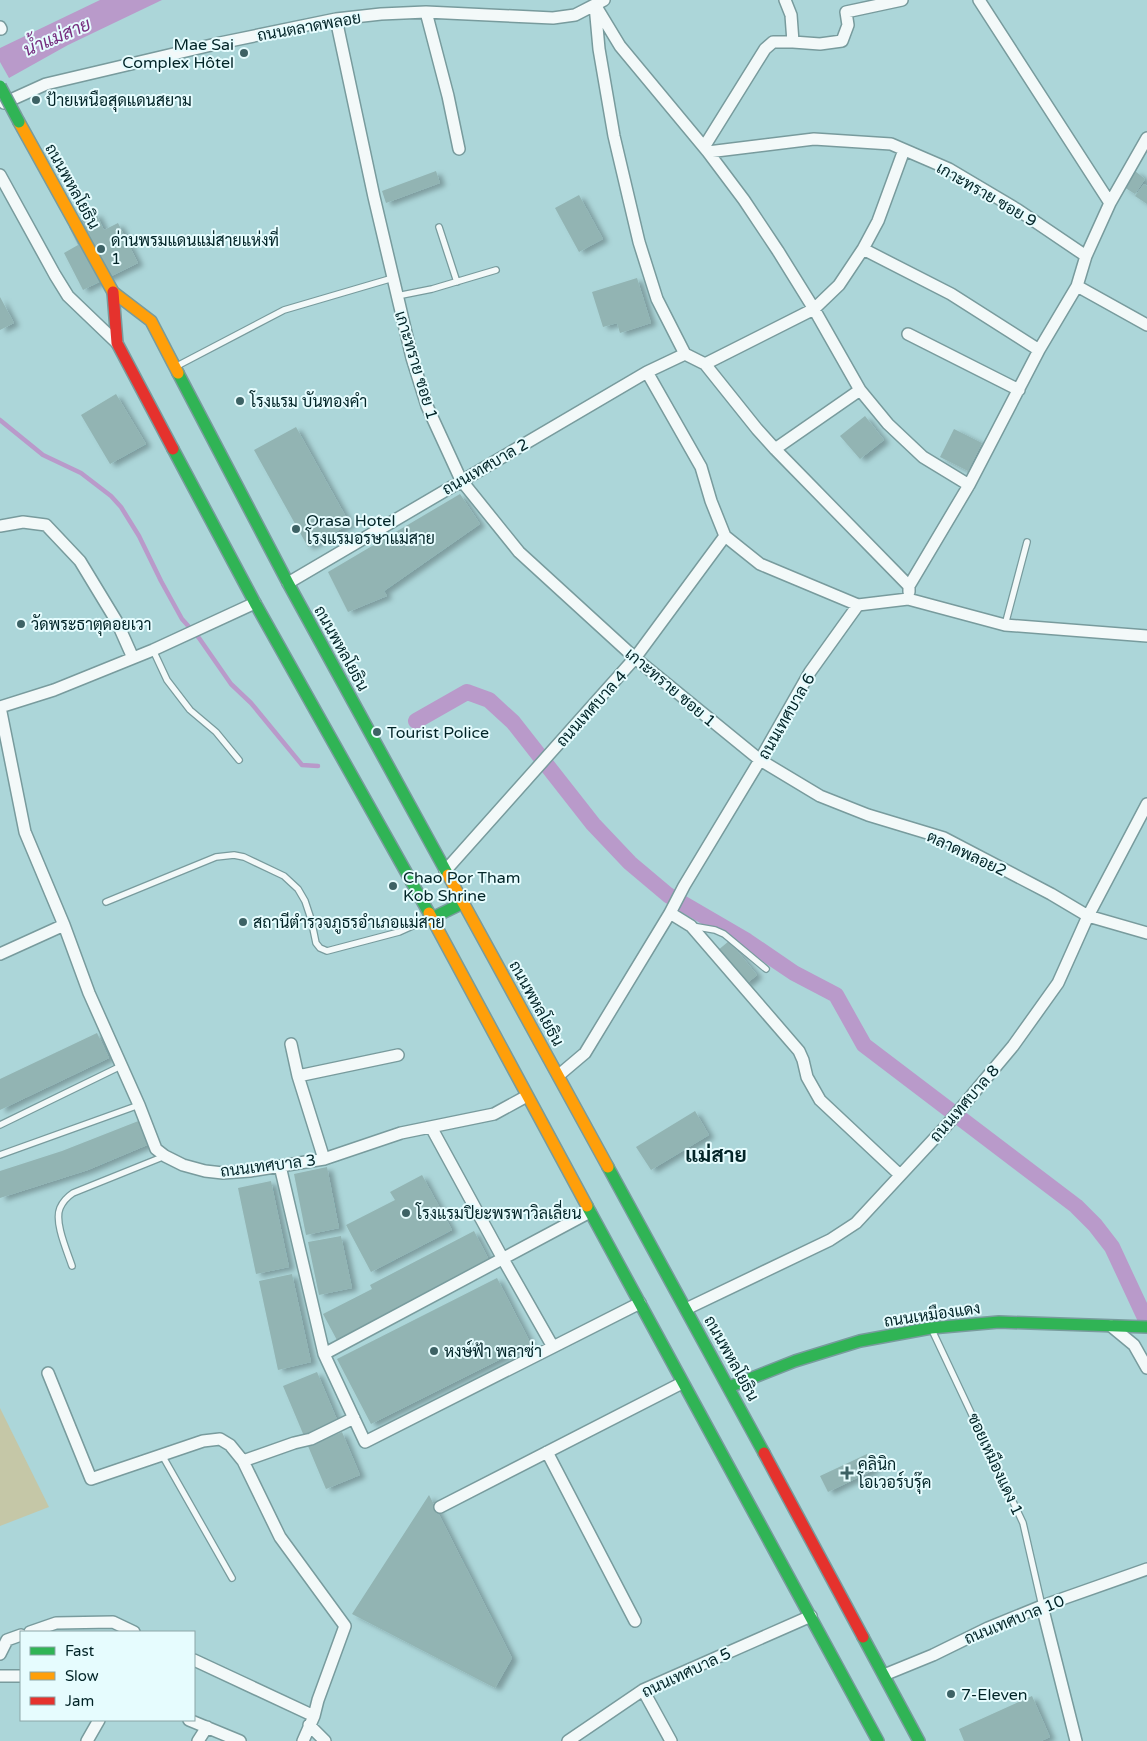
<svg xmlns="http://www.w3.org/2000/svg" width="1147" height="1741" font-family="'Varela Round',Sarabun,sans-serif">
<defs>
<filter id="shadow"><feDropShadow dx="5.5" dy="3" stdDeviation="2.5" flood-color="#0004"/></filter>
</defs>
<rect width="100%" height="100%" fill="#acd6d9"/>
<path fill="#c5c7a7" d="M0 1408 49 1507 0 1526Z"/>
<path fill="#b99aca" d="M100 0H162L68 45 9 78 0 62V48Z"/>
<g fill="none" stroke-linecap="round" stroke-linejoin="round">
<path stroke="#b99aca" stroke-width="4.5" d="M0 420 43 455 81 473 111 496 121 507 139 536 161 581 182 619 199 638 231 684 251 703 302 765 318 766"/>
<path stroke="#b99aca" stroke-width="16" d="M416 721 467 692 489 700 513 722 593 824 630 863 668 895 747 941 794 973 836 995 864 1045 1076 1206 1095 1225 1112 1247 1147 1322"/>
</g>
<path fill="#92b4b3" filter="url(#shadow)" d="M436 171 440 183 386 203 382 191Z
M1135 171 1145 179 1135 194 1124 187Z
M1144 184 1147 186V204L1135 196Z
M579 195 603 239 579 252 555 208Z
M96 213 104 230 118 223 138 263 83 290 64 253 78 245 69 227Z
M637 278 651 323 620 333 617 323 603 327 592 292Z
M0 297 14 323 0 330Z
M116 394 146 444 110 464 81 415Z
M865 416 884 440 860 459 840 436Z
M296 427 350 524 308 547 254 450Z
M954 429 982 443 968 471 940 457Z
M460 494 480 524 384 591 387 596 348 612 328 572Z
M729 941 757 975 745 985 717 951Z
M97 1033 109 1058 0 1110V1079Z
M695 1111 709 1135 651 1170 636 1147Z
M141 1120 152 1143 88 1170 0 1198V1171L62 1151Z
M327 1167 339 1228 306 1235 294 1174Z
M422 1175 452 1230 371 1272 346 1225 395 1200 390 1192Z
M271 1181 289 1267 256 1274 238 1188Z
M474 1231 490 1262 338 1342 323 1314 372 1289 370 1285Z
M341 1236 352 1288 319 1295 308 1242Z
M292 1274 311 1362 278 1370 259 1281Z
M497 1278 531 1344 371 1424 337 1359Z
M317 1372 338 1422 304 1436 283 1386Z
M342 1432 360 1475 326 1489 308 1446Z
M867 1454 874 1470 828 1492 820 1476Z
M429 1495 512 1658 495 1688 352 1614Z
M1032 1696 1050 1737 1041 1741H964L959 1729Z"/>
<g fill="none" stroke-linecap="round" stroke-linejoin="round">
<g stroke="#789b9d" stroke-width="8">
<path id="lane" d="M439 227 457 282
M397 296 432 289 496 270
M177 366 284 310 393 278
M1005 625 1027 542
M153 650 167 680 190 710 216 732 239 760
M106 902 216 857 234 855 244 857 284 876 298 889 305 901 311 919 316 943 320 948 327 951 399 932 430 918
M692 926 715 930 724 934 766 969
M0 1125 121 1066
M0 1155 139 1105
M72 1266C67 1251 54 1222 60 1208 63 1201 67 1197 73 1193L165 1156
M932 1330 1023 1523 1042 1606
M162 1455 232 1578"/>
</g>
<g stroke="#789b9d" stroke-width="14">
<path id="street" d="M785 0 791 15 793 42 820 44 842 41 848 25 846 12 902 0
M979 0 1110 203
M595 5 599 49 614 136 639 242 657 299 685 354 705 364 757 429 775 449 909 586
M597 8 620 46 708 152 814 139 891 144 949 169 1018 210 1086 256
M426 12 448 96 459 149
M336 19 374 197 412 358 427 406 461 480 519 552 635 658 760 760 820 796 868 815 944 838 1051 894 1088 916 1147 933
M0 27 1 29
M4 103 46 84 220 43 336 19 381 14 426 12 553 18 575 15 604 0
M704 147 765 49 773 42H793
M708 152 744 200 778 251 814 309 860 390 888 424 923 457 969 485
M0 175 55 275 68 296 117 343
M863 249 878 221 904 150
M1077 286 1147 325
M908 334 1019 390
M705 364 814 309 839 285 863 249 951 294 1039 350
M647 372 701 467 711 501 725 536 760 564 858 605
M775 449 860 390
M0 526 23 522 46 525 80 561 117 622 133 658
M288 583 647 372 685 354
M909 592V586L969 485 1039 350 1077 286 1086 256 1110 203 1147 138
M255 603 153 650 54 690 0 707 25 832 64 925 89 993 139 1105 156 1149 165 1156 183 1165 205 1171 223 1173 250 1171 324 1159 401 1133 494 1114 527 1096
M445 871 635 658 725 536
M670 913 691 926 799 1051 803 1060 807 1077 820 1100 900 1175
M0 954 64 925
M291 1044 298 1076 324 1159
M559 1075 585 1053 670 913 684 886 760 760 810 672 858 605 908 599 1005 625 1147 636
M298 1076 398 1055
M431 1127 503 1259 553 1347
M280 1166 324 1354 365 1442 640 1303
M686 1309 830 1240 856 1223 946 1126 1013 1046 1058 983 1088 916 1147 804
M1111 1326 1134 1345 1147 1368
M324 1354 590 1212
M48 1373 91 1479 203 1441 220 1439 230 1445 243 1461 280 1537 345 1626 318 1700 314 1716 303 1741
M547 1452 635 1621
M243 1461 294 1443 311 1439 354 1418
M440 1507 682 1383
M1042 1606 1076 1741
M30 1632 56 1623 113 1622 134 1632
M0 1654 7 1640 21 1635
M194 1660 314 1716
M884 1675 933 1655 988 1628 1042 1606 1147 1569
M0 1676H21
M643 1690 671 1741
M189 1720 240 1741
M309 1725 325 1741
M87 1741 99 1720
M198 1741 207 1727
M568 1741 643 1690 811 1616"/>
</g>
<g stroke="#789b9d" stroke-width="14">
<path id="fast" d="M178 373 288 583 448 875
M173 449 255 603 429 913
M432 918 463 903
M608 1167 764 1453
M587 1206 878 1741
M729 1387 795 1361 860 1341 931 1328 999 1322 1147 1327
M863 1637 919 1741"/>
</g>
<g stroke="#789b9d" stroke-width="14">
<path id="slow" d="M19 122 113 292 151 321 178 373
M448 875 608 1167
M429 913 587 1206"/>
</g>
<g stroke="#789b9d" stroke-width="14">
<path id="jam" d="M113 292 117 343 173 449
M764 1453 863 1637"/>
</g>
<use href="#lane" stroke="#f3f9f9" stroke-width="5.5"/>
<use href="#street" stroke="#f3f9f9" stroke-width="11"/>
<use href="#fast" stroke="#30b455" stroke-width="11"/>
<use href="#slow" stroke="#ff9f0a" stroke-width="11"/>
<use href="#jam" stroke="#e5322d" stroke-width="11"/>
<g stroke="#789b9d" stroke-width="14" stroke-linecap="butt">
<path id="fast-bridge" d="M0 86 19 122"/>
</g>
<use href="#fast-bridge" stroke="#30b455" stroke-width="11"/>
</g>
<g fill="#3d6265" stroke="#e6fcfe" stroke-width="2">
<circle cx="244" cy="53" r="5"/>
<circle cx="36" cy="100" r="5"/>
<circle cx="101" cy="249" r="5"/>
<circle cx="240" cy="401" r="5"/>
<circle cx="296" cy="529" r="5"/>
<circle cx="21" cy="624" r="5"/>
<circle cx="377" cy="732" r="5"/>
<circle cx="393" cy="886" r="5"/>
<circle cx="243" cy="922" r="5"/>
<circle cx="406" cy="1213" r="5"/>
<circle cx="434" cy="1351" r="5"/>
<path d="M844.5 1465.5h5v5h5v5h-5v5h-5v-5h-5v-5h5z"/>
<circle cx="951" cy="1694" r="5"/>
</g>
<g text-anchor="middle" stroke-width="4" stroke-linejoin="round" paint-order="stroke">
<g font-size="16" fill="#022427" stroke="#e6fcfe">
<text transform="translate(309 26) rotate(-10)" y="6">ถนนตลาดพลอย</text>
<text transform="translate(73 186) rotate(61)" y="6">ถนนพหลโยธิน</text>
<text transform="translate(987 194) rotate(30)" y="6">เกาะทราย ซอย 9</text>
<text transform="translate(417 365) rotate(73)" y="6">เกาะทราย ซอย 1</text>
<text transform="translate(485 466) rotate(-30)" y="6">ถนนเทศบาล 2</text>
<text transform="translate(342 648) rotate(61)" y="6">ถนนพหลโยธิน</text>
<text transform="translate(671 687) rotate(40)" y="6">เกาะทราย ซอย 1</text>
<text transform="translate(591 708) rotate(-48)" y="6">ถนนเทศบาล 4</text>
<text transform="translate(786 716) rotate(-60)" y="6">ถนนเทศบาล 6</text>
<text transform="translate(967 853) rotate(25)" y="6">ตลาดพลอย2</text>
<text transform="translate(537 1003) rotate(61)" y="6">ถนนพหลโยธิน</text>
<text transform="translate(964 1103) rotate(-49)" y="6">ถนนเทศบาล 8</text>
<text transform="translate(268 1165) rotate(-7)" y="6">ถนนเทศบาล 3</text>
<text transform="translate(932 1314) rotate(-8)" y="6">ถนนเหมืองแดง</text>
<text transform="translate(732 1358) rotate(61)" y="6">ถนนพหลโยธิน</text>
<text transform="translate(996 1464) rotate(65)" y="6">ซอยเหมืองแดง 1</text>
<text transform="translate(1014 1619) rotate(-22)" y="6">ถนนเทศบาล 10</text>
<text transform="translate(686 1672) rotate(-25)" y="6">ถนนเทศบาล 5</text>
</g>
<g font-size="16" fill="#022427" stroke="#e6fcfe" text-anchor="start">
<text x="234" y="50" text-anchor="end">Mae Sai<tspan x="234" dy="18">Complex Hôtel</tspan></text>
<text x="46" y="106">ป้ายเหนือสุดแดนสยาม</text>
<text x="111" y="246">ด่านพรมแดนแม่สายแห่งที่<tspan x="111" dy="18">1</tspan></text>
<text x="250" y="407">โรงแรม บันทองคํา</text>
<text x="306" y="526">Orasa Hotel<tspan x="306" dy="18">โรงแรมอรษาแม่สาย</tspan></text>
<text x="31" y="630">วัดพระธาตุดอยเวา</text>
<text x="387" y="738">Tourist Police</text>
<text x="403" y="883">Chao Por Tham<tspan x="403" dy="18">Kob Shrine</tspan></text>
<text x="253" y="928">สถานีตำรวจภูธรอำเภอแม่สาย</text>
<text x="416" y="1219">โรงแรมปิยะพรพาวิลเลี่ยน</text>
<text x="444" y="1357">หงษ์ฟ้า พลาซ่า</text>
<text x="858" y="1470">คลินิก<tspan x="858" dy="18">โอเวอร์บรุ๊ค</tspan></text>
<text x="961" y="1700">7-Eleven</text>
</g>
<g font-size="18" font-style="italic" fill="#782f80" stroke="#e6fcfe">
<text transform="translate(57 37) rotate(-23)" y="6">น้ำแม่สาย</text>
</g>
<g font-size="21" font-weight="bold" fill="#022427" stroke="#e6fcfe">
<text x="716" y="1162">แม่สาย</text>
</g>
</g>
<rect x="20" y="1631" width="175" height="90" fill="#e6fcfe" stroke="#8ba6a8"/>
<rect x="30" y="1647" width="25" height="8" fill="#30b455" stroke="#8ba6a8"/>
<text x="65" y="1656" font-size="15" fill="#022427">Fast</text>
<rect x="30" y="1672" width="25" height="8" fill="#ff9f0a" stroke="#8ba6a8"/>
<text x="65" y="1681" font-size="15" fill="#022427">Slow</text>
<rect x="30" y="1697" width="25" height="8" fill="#e5322d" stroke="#8ba6a8"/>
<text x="65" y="1706" font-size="15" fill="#022427">Jam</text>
</svg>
